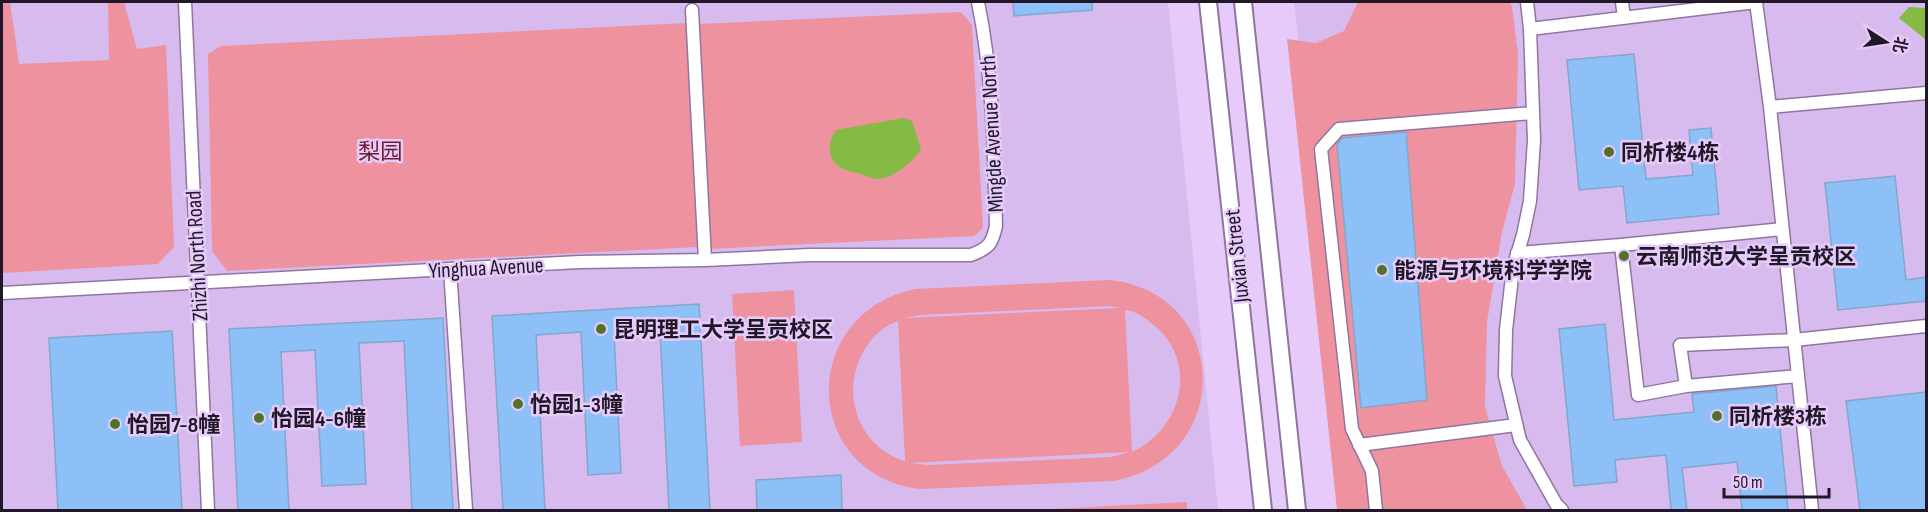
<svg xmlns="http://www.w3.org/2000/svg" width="1928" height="512" font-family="'Sofia Sans Condensed','Noto Sans SC',sans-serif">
<rect width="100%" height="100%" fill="#e6cbfa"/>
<path fill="#d8bbee" d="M2 2H1168L1218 510H2Z
M1294 2H1926V510H1351Z"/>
<path fill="#ef92a0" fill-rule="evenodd" d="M2 2H10L19 64 109 60 108 2H124L137 49 166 45 174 247 158 264 2 273Z
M1358 2H1510L1512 7 1518 54 1515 184 1502 232 1487 322 1485 407 1502 466 1527 510H1337L1287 39 1316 43 1344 31Z
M961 12 972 25 983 228 974 236 708 249 699 24Z
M686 23 697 247 227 271 212 251 208 54 221 46Z
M1109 280C1232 292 1235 460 1113 481L920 489C802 475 797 314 915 289ZM1110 306 1120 308 904 318 920 315ZM1125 310C1137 311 1148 320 1157 328 1199 366 1180 430 1132 452ZM898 321 905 461H904C854 445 838 384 869 343 876 333 888 324 898 321ZM1130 452 1111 457 927 465 910 463Z
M794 290 802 442 740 446 732 294Z
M1187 502V510H1034Z"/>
<path fill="#85bb45" d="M1909 7 1926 8V40L1899 18Z
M903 118 912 121 921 149C912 163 892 180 875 179 870 178 865 175 861 174 857 172 852 173 848 171 828 164 825 147 836 130Z"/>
<path fill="#8dc0f7" stroke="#83a6cc" stroke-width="1.5" d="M1013 2H1092V10L1014 16Z
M1634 54 1646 179 1693 175 1689 130 1711 128 1719 214 1627 223 1623 186 1579 190 1567 60Z
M1406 132 1427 400 1361 408 1337 144 1342 138Z
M1895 176 1906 280 1926 277V301L1838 310 1825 183Z
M699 304 710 510H669L660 331 614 333 621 473 588 475 581 332 536 335 545 510H503L492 316Z
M443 318 453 510H412L404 341 359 343 366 484 322 486 315 350 281 352 289 510H238L229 329Z
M1605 324 1614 420 1694 412 1692 394 1776 386 1788 510H1742L1737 462 1682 468 1687 510H1671L1666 455 1615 460 1617 482 1574 486 1559 329Z
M172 331 182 510H58L49 338Z
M1926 392V510H1860L1846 401Z
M841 475 842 510H757L756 480Z"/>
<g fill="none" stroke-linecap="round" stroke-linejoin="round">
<g stroke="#8e76a0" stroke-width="15">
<path id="street" d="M185 2 208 510
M1527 2 1530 29 1534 140 1530 201 1523 235 1513 268 1506 330 1505 376 1520 440 1556 504 1562 510
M1622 2 1624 18
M692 10 705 260
M1530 29 1756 2 1770 107 1926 93
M1770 107 1812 510
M1782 229 1621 245 1638 395 1686 386 1680 345 1794 340 1926 326
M1517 253 1621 245
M450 269 466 510
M2 293 580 262 705 260 809 255H971C989 248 992 244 996 226 994 151 993 75 978 2
M1686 386 1798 376
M1359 445 1516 425
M1376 510 1372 471 1352 429 1321 149 1339 129 1533 113"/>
</g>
<g stroke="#8e76a0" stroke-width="20">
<path id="secondary" d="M1208 2 1263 510
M1243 2 1297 510"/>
</g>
<use href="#street" stroke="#fff" stroke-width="12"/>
<use href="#secondary" stroke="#fff" stroke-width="16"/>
</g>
<g fill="#507229" stroke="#e6cbfa" stroke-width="2">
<circle cx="1609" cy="152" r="6"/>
<circle cx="1624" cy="256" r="6"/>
<circle cx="1382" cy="270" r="6"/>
<circle cx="601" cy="329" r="6"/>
<circle cx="518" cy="404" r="6"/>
<circle cx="1717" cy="416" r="6"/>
<circle cx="259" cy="418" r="6"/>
<circle cx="115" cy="424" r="6"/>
</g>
<g text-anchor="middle" stroke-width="5" stroke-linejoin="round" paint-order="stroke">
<g font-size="22" fill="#201727" stroke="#e6cbfa">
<text transform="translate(991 134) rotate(-93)" y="8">Mingde Avenue North</text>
<text transform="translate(196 256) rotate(-93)" y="8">Zhizhi North Road</text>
<text transform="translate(1236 256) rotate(-96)" y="8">Juxian Street</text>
<text transform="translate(486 267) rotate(-3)" y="8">Yinghua Avenue</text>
</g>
<g font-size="22" fill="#6b1b2f" stroke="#e6cbfa">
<text x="380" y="159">梨园</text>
</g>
<g font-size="22" font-weight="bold" fill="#201727" stroke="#e6cbfa" text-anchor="start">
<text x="1621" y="160">同析楼4栋</text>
<text x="1636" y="264">云南师范大学呈贡校区</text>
<text x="1394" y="278">能源与环境科学学院</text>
<text x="613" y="337">昆明理工大学呈贡校区</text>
<text x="530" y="412">怡园1-3幢</text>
<text x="1729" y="424">同析楼3栋</text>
<text x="271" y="426">怡园4-6幢</text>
<text x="127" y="432">怡园7-8幢</text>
</g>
</g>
<rect width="1928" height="512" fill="none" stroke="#201727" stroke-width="6"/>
<g transform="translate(1886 42) rotate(102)" stroke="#e6cbfa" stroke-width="4.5" paint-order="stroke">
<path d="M0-4.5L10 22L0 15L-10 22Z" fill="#201727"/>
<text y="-9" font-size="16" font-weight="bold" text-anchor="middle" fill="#201727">北</text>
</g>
<path d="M1724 488v9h105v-9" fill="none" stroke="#201727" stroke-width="3"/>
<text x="1733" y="488" font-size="18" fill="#201727" stroke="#e6cbfa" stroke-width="4.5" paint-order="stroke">50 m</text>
</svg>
